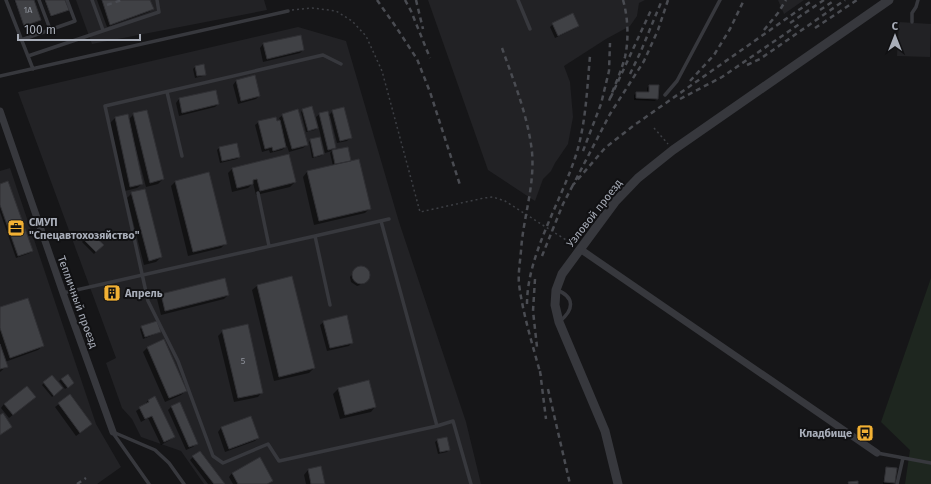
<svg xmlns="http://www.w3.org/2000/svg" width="931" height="484" font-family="'Fira Sans',sans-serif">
<rect width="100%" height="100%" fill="#161618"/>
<path fill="#222225" d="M76 0H264L267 10 92 44Z
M428 0H645L639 3 637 16 630 26 606 39 564 66 570 82 573 117 568 144 555 163 551 171 543 179 535 201 488 170Z
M778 0H804L784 14Z
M899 22 931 24 930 57 897 56Z
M298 27 346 41 399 222 466 422 481 484H204L181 451 141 437 132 419 122 408 106 363 116 358 18 92Z
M10 168 96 424 121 467 97 484H0V171Z"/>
<path fill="#1e261f" d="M931 278V484H905L910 450 881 422Z"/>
<path fill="#0007" d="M14 0H33L39 21 24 26Z
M44 0H64L67 10 51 17Z
M97 0H149L153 9 149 12 107 27Z
M553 24 578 26 574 29 555 38 550 27Z
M263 44 303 50 300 53 263 62 260 48Z
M195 67 205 74 203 76 195 78 193 69Z
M254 77 259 96 256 99 238 104 233 85 236 81Z
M649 86 657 98 655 101 634 100V95L637 93H647V88Z
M215 91 218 104 215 107 179 116 176 103 179 99Z
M303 110 317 128 315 130 306 132 301 112Z
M333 111 351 137 347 141 337 143 330 116 328 117 335 148 332 151 325 153 316 117 320 114 328 116Z
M134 114 163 179 158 184 146 187 135 145H134L142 184 137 188 125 191 110 123 115 118 127 115 128 120Z
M283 115 307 145 303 148 289 152 287 146 282 150 270 153 269 150 262 152 255 125 259 122 280 121 279 118Z
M311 140 323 154 321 156 312 158 309 142Z
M236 144 239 157 237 159 220 163 217 150 219 148Z
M347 148 350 162 370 208 365 213 314 225 303 177 307 172 333 166 330 153 332 151Z
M232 169 295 182 290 187 256 195 253 183 248 188 232 192 228 173Z
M175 182 226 243 221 248 188 256 171 186Z
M0 185 32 251 30 253 16 258 0 212Z
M132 193 161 257 156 262 144 265 127 198Z
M90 233 102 245 94 254 82 242Z
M364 268 368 272 369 277 366 282 363 284 357 286 351 282 350 277 354 271 357 269Z
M292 277 314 368 309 373 274 381 252 290 257 286Z
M106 290 117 295 114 299 104 301 103 294Z
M161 295H228L224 299 161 315 157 299Z
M0 308 43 346 38 350 5 362 7 366 0 372Z
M324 322 352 342 349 346 327 351 320 325Z
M142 327 160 331 158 333 143 339 140 329Z
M223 331 262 392 258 397 234 402 218 336Z
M164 340 186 391 181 395 165 402 143 352 147 348Z
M67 375 71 385 65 389 59 381Z
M369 381 375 407 371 412 340 419 333 394 338 389Z
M44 383 60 390 52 397 42 385Z
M155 397 173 437 170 440 161 445 148 418 141 422 136 411 145 405 148 400Z
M31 400 9 418 1 408 4 404Z
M59 404 88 427 76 436 55 407Z
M171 407 197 443 193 447 186 450 168 410Z
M221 428 258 438 255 441 225 452 218 432Z
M438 440 449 449 447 452 438 454 435 442Z
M193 457 224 484H208L190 460Z
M260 459 272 481 268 484H233L229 477 232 473Z
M887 468 894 483 893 484H883L885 470Z
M308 470 324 484H306L304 475Z"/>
<path fill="#404145" stroke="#303034" d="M15 0H34L41 20 24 26Z
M45 0H65L69 10 51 16Z
M102 0H150L154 9 110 25Z
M573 13 579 26 558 36 552 23Z
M301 35 304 50 267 59 263 43Z
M204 64 206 75 197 76 195 66Z
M255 75 260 96 241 101 236 80Z
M649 85H659L658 99 636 98V92H649Z
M216 90 219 104 182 113 179 98Z
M312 106 318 128 308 131 302 109Z
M344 107 352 138 340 141 332 110Z
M298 109 308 145 292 149 282 114Z
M147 110 164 179 150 183 133 113Z
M328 111 336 148 328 150 319 113Z
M128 114 143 184 130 187 115 117Z
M276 117 277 121 280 120 286 147 273 151 272 147 265 149 258 121Z
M320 137 324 154 314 157 310 139Z
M237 143 240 157 222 161 219 147Z
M348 147 351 161 335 164 332 150Z
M289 154 296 182 260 191 257 179 253 180V184L237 188 232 168Z
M359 159 371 209 319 221 307 171Z
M209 172 227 244 193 252 175 181Z
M8 181 33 251 18 256 0 205V184Z
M145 189 162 257 149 261 131 192Z
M90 232 104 245 96 252 83 239Z
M352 275a9 9 0 1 1 18 0a9 9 0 1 1-18 0Z
M292 276 315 368 279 377 257 285Z
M225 278 229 295 165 311 161 294Z
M116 287 119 296 108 298 105 289Z
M28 298 44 346 10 358 0 328V307Z
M347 315 353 343 330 348 323 321Z
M157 321 161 332 145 337 141 326Z
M248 324 263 393 238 398 222 330Z
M164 339 187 391 169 398 147 347Z
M0 344 8 367 0 369Z
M68 374 74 383 68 388 61 379Z
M52 375 63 388 54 396 43 382Z
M369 380 376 407 345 415 338 388Z
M27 386 36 397 13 415 4 404Z
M70 394 92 424 80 433 58 403Z
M155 396 175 437 164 442 152 416 145 419 139 407 149 402 148 400Z
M180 402 198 444 189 447 171 406Z
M3 413 12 427 0 435V415Z
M251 416 259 438 229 449 221 427Z
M447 437 450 450 440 452 437 439Z
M200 451 225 484H214L192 456Z
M260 457 273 481 267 484H238L232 473Z
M321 466 325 484H311L308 469Z
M886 467 897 468 895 483 884 482Z
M858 481V484H849L848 482Z"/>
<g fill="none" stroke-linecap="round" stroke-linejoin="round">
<path stroke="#3d3f44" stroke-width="1.5" stroke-dasharray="2 3" stroke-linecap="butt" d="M292 10 312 8 336 11 352 21 366 36 382 71 420 212 484 198 493 197 505 201 574 245
M654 128 668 144"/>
<path stroke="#37383d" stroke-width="3.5" d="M6 0 33 69
M39 0 50 29
M92 0 103 30
M518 0 530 29
M912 22V13L916 7 918 0
M21 40 75 21 67 0
M28 56 159 12 157 0
M341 64 323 55 105 106 148 301 178 361 213 456 223 463 268 444 279 461 437 426 381 221
M0 76 288 11
M167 92 182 156
M665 95 677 81 720 0
M258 193 269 246
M315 236 389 219
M557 290C575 297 574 310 560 321
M63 293 315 236 330 305
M437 426 453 421 471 484
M113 432 155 450 169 463 184 484
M113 433 149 484
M877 453 931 463
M897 484 903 458"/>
<path stroke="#37383d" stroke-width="7" d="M0 111 63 293 113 432
M580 249 877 453"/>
<path stroke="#37383d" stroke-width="9" d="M618 484 605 431 559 322 555 305 556 290 562 274 615 202 638 178 673 150 889 0"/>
<path stroke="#4a4c52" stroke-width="2.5" stroke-dasharray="5 4" stroke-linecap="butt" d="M377 0 396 27 417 59 430 92 460 185
M405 0 411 11 430 58
M416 0 423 29
M623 0C628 17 629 39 625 57 621 72 614 87 609 101L652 8
M668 0 658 30 644 61 610 114 573 185 605 148 633 126 813 0
M107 5 122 0
M820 10 835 0
M790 23 824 0
M815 28 857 0
M764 30 778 13 786 0
M502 48C514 82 528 116 532 152 535 186 523 218 521 251 520 262 518 274 519 284 523 315 533 346 541 376
M747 65 760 59 845 0
M630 74 641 51 662 0
M690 81 714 55 730 29 744 0
M680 99 722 77 801 23
M583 151 601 104 609 71 610 43
M542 256 563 204 573 185
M535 279 533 311 537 347
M527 304C527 255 561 202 576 155 586 123 587 89 590 56
M540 371 546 419
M548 389 570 484
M77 484 86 478"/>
</g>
<defs>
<g id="office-square" transform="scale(0.9)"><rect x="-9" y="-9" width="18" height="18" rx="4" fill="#f2b134" stroke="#111113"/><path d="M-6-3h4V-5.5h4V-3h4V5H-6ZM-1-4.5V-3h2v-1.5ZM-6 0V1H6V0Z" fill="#111"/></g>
<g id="building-square" transform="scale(0.9)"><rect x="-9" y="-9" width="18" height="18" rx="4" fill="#f2b134" stroke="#111113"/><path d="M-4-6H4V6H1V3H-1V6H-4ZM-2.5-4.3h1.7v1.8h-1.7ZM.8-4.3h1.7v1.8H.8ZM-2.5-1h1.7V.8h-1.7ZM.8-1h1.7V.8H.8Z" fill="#111"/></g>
<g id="bus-square" transform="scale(0.9)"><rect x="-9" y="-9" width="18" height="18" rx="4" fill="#f2b134" stroke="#111113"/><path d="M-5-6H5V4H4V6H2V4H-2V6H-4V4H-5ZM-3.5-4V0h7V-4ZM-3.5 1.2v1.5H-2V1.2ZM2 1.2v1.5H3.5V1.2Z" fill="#111"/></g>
</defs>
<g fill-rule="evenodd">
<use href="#office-square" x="16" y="228"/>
<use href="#building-square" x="112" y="293"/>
<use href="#bus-square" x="865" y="433"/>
</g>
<g text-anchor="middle" stroke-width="4" stroke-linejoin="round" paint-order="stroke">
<g font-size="9" fill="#8e929b">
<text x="28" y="13">1А</text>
<text x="243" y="364">5</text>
</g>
<g font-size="11" fill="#a8adb8" stroke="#111113">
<text transform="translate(594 213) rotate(-52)" y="4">Узловой проезд</text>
<text transform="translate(78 302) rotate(70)" y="4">Тепличный проезд</text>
</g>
<g font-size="11" font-weight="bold" fill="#a8adb8" stroke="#111113" text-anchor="start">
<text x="29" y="226">СМУП<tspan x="29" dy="13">"Спецавтохозяйство"</tspan></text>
<text x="125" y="297">Апрель</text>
<text x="852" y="437" text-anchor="end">Кладбище</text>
</g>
</g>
<g transform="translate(895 36)" stroke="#111113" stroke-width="3" paint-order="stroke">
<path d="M0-3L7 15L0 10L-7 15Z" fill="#a8adb8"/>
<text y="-6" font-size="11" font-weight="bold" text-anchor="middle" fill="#a8adb8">С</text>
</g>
<path d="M18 34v6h122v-6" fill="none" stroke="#a8adb8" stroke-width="2"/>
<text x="24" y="34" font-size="12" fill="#a8adb8" stroke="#111113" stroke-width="3" paint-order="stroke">100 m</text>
</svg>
